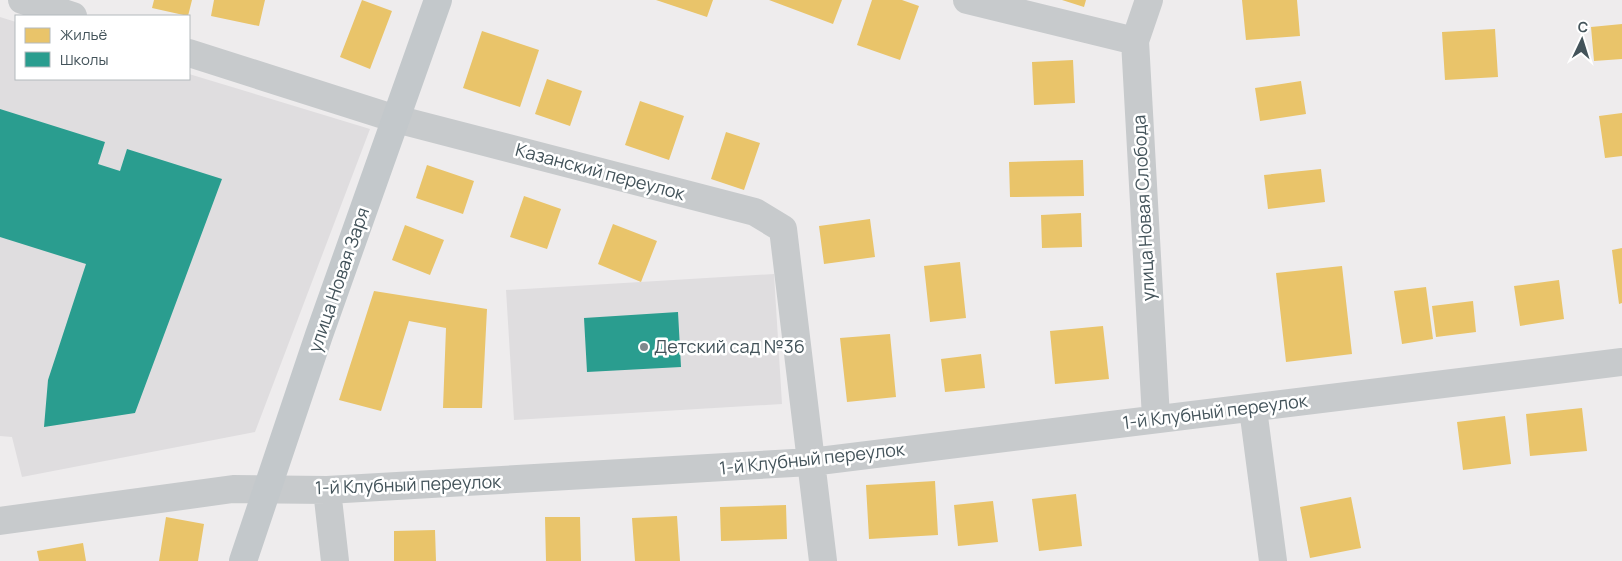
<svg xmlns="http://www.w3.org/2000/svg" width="1622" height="561" font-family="Manrope,sans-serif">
<rect width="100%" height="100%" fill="#eeeced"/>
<path fill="#dfdddf" d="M0 17 16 22V79H189V74L370 129 255 432 22 477 12 437 0 436Z
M774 274 782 404 514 420 506 290Z"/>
<path fill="#e9c46a" d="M154 0H192L188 16 152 8Z
M214 0H265L259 26 211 16Z
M362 0 392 11 370 69 340 57Z
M656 0H713L707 17Z
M769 0H842L833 24Z
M872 0H902L919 6 900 60 857 45Z
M1062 0H1086L1084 7Z
M1242 0H1297L1300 36 1246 40Z
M1622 24V59L1594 61 1591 27Z
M1495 29 1498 77 1445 80 1442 32Z
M482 31 539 50 520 107 463 88Z
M1073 60 1075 103 1034 105 1032 62Z
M547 79 582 91 570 126 535 114Z
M1301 81 1306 114 1260 121 1255 88Z
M640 101 684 116 669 160 625 145Z
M1622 113V156L1605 158 1599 116Z
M726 132 760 143 744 190 711 179Z
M1083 160 1084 196 1010 197 1009 162Z
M427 165 474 181 463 214 416 198Z
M1321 169 1325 202 1268 209 1264 175Z
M524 196 561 209 547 249 510 237Z
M1081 213 1082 247 1042 248 1041 215Z
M870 219 875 257 824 264 819 226Z
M613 224 657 241 641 282 598 264Z
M405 225 444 240 430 275 392 260Z
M1622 248V303L1619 304 1612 250Z
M960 262 966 318 930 322 924 266Z
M1342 266 1352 354 1286 362 1276 273Z
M1559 280 1564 319 1520 326 1514 286Z
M1426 287 1433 339 1402 344 1394 291Z
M374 291 487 309 482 408H443L446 328 409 321 381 411 339 400Z
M1473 301 1476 332 1436 337 1432 306Z
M1103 326 1109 379 1055 384 1050 331Z
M890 334 896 397 847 402 840 338Z
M981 354 985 388 945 392 941 359Z
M1582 408 1587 451 1530 456 1526 414Z
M1505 416 1511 464 1463 470 1457 422Z
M935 481 938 535 869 539 866 485Z
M1076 494 1082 546 1039 551 1032 499Z
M1351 497 1361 548 1310 558 1300 507Z
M993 501 998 542 958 546 954 505Z
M786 505 787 539 721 541 720 507Z
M677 516 680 561H635L632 518Z
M166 517 204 524 198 561H159Z
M545 517H580L581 561H546Z
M435 530 436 561H394V531Z
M83 543 86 561H39L37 551Z"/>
<path fill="#2a9d8f" d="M0 109 105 142 98 164 120 171 127 149 222 179 135 413 44 427 48 380 86 264 0 237Z
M678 312 681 367 587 372 584 318Z"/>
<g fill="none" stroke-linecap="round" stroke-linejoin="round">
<path stroke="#c7cacc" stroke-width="28" d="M22 0 73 16
M967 0 1135 41
M1149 0 1135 41 1156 418
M189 53 396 119 755 212 783 229 823 561
M1253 409 1273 561
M327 490 335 561
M0 521 233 489 327 490 811 462 1622 362"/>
<path stroke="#c3c8cb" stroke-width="28" d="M243 561 319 335 438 0"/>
</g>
<circle fill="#7f898d" stroke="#fff" stroke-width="2" cx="644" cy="347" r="5"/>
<g text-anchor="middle" stroke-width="5" stroke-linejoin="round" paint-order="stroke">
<g font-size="18" fill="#43535a" stroke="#fff">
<text transform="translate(600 172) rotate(15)" y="6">Казанский переулок</text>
<text transform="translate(1144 208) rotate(-93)" y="6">улица Новая Слобода</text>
<text transform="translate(339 280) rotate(-71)" y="6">улица Новая Заря</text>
<text transform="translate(1215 412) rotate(-7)" y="6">1-й Клубный переулок</text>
<text transform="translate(812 459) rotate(-6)" y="6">1-й Клубный переулок</text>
<text transform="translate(408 485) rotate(-2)" y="6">1-й Клубный переулок</text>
</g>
<g font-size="18" fill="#43535a" stroke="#fff" text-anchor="start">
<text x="654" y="353">Детский сад №36</text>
</g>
</g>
<rect x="15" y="15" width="175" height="65" fill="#ffffff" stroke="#b4babd"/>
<rect x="25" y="28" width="25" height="15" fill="#e9c46a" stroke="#b4babd"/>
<text x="60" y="40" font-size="15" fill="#43535a">Жильё</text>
<rect x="25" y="52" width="25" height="15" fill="#2a9d8f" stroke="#b4babd"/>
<text x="60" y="65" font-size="15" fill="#43535a">Школы</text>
<g transform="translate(1582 40) rotate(4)" stroke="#ffffff" stroke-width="4" paint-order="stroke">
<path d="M0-4L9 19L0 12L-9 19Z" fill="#43535a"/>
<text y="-8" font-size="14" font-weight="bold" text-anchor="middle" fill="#43535a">С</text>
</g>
</svg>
